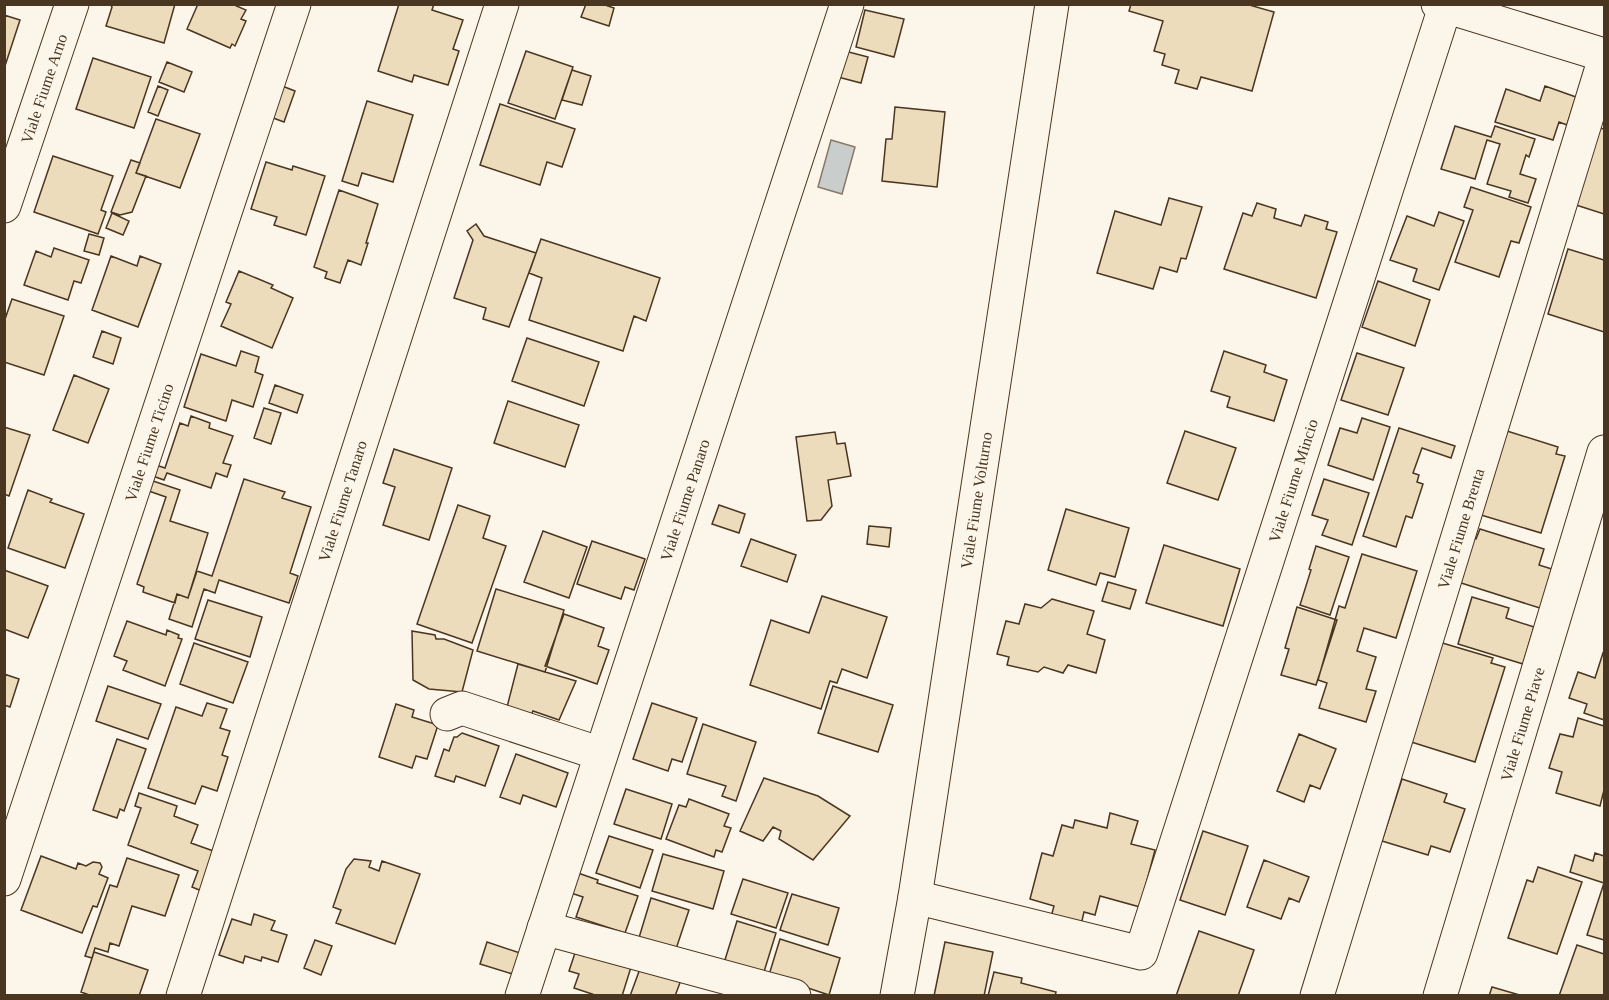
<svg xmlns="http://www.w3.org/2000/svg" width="1609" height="1000" font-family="'Times New Roman',serif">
<rect width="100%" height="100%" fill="#fbf6e9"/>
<path fill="#c9cecd" stroke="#887966" stroke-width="1.5" d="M831 140 855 147 842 194 818 187Z"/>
<path fill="#ecdcbc" stroke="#4a3520" stroke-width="1.5" d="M110 4H175L164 43 106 26 112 7Z
M198 4H232L246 10 241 19 246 21 235 46 232 44 230 48 187 29Z
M399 4H434L432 10 463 20 453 49 459 51 448 85 414 75 412 82 378 71Z
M586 4H602L614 8 609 26 581 17Z
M1131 4H1246L1274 12 1252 91 1201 77 1197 89 1175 83 1179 70 1162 65 1165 54 1154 51 1163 21 1129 11Z
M865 10 904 19 894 57 856 47Z
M4 15 20 20 4 69Z
M841 50 868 57 861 83 834 76Z
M526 51 573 67 555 119 508 103Z
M93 58 151 77 134 128 76 109Z
M167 62 192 72 184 92 159 82Z
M572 70 591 76 582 105 562 100Z
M277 84 295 91 284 122 265 115Z
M158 86 168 90 158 116 148 112Z
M1545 86 1576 97 1567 125 1559 122 1553 140 1495 122 1506 89 1540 101Z
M367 101 413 115 393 182 362 173 358 186 342 181Z
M500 104 575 129 562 167 547 162 540 185 480 165Z
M895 107 945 112 937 187 882 181 886 139H892Z
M156 119 200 134 180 188 136 173Z
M1455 126 1491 137 1495 126 1535 139 1529 157 1526 155 1520 174 1536 179 1528 203 1509 197 1511 191 1487 184 1500 144 1487 140 1475 179 1441 169Z
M1600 128 1604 129V214L1576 205Z
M53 156 113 176 101 210 106 212 98 234 34 212Z
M131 160 140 163 136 173 146 176 132 212 120 215 111 212Z
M266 162 292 170 293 166 325 176 306 235 274 225 277 217 251 209Z
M1471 187 1531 207 1519 243 1511 241 1499 277 1455 262 1473 210 1464 207Z
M339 190 378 204 366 243H368L361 265 348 260 340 283 325 278 327 272 314 267Z
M1169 198 1202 207 1186 259 1181 258 1177 272 1160 267 1153 289 1097 273 1115 211 1161 225Z
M1257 203 1276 209 1274 218 1301 226 1305 215 1328 222 1326 229 1337 232 1316 298 1224 269 1243 213 1252 216Z
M1439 212 1464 221 1439 290 1413 281 1417 269 1390 260 1407 216 1434 226Z
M112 213 129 221 123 235 106 228Z
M476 224 484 236 536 253 509 327 483 319 486 308 454 298 473 240 467 231Z
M89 234 104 238 99 255 84 251Z
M541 239 660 278 646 321 634 316 623 351 529 320 542 278 529 273Z
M54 248 89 260 81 283 74 281 68 300 24 285 36 251 51 257Z
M1568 249 1604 260V332L1548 314Z
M111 256 137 266 140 256 161 264 138 327 92 310Z
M239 271 273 285 271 288 293 298 272 348 221 326 231 304 226 302Z
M1378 281 1430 300 1415 346 1362 327Z
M12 299 64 316 44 375 4 362V322Z
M102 331 121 338 113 364 93 357Z
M527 338 599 362 584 406 512 381Z
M241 351 259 357 255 372 263 375 253 407 232 400 226 421 184 407 201 354 236 366Z
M1224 351 1266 365 1264 372 1287 380 1274 421 1227 407 1230 397 1211 391Z
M1357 353 1404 368 1388 415 1341 400Z
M74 375 109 389 88 443 53 430Z
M275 385 303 395 297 413 269 403Z
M508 401 579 425 565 467 494 443Z
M264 408 281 413 271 444 254 438Z
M191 416 210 423 209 428 233 436 223 463 231 465 227 477 216 473 211 488 167 473 164 480 147 474 150 463 165 468 180 423 188 426Z
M1362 418 1390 427 1373 480 1328 465 1340 428 1357 433Z
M4 427 30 435 9 496 4 494Z
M1399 428 1455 446 1451 458 1422 448 1413 473 1419 475 1417 482 1423 484 1412 518 1406 516 1396 547 1363 536Z
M1185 431 1236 448 1218 500 1167 483Z
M1507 431 1558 447 1556 454 1565 456 1541 533 1481 515Z
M835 432 837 444 845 443 851 476 828 480 832 506 821 520 807 521 796 437Z
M394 449 452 468 429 540 383 525 395 487 383 483Z
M147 479 180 490 170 521 208 533 188 598 177 594 175 603 143 592 144 587 137 584 166 497 143 489Z
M244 479 285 492 282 498 311 507 290 573 298 576 289 603 219 580 215 593 204 589 192 627 169 619 177 594 188 598 197 571 212 576Z
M1324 479 1369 493 1352 545 1322 535 1328 520 1312 515Z
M28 490 52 499 50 502 84 514 65 568 8 548Z
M458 505 490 516 483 538 506 546 472 643 417 624Z
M719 505 745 514 739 533 712 524Z
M1066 509 1129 528 1115 577 1100 573 1096 585 1048 570Z
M869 526 891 528 889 547 867 544Z
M1480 529 1544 549 1539 565 1555 570 1543 609 1458 582 1471 538 1476 539Z
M543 531 587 547 569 598 524 582Z
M751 539 796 555 787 582 741 566Z
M592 541 645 559 634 590 625 587 621 599 577 584Z
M1164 545 1240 569 1223 626 1146 603Z
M1316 546 1349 557 1330 615 1300 605 1311 570 1309 569Z
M1362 554 1417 571 1396 638 1364 628 1357 651 1376 657 1366 689 1376 691 1366 722 1319 708 1327 683 1318 680 1339 606 1345 608Z
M4 570 48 586 28 638 4 629Z
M1108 582 1136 590 1130 609 1102 601Z
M496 589 564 610 545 672 477 651Z
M822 596 887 617 867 678 842 669 837 683 830 681 821 709 750 685 771 620 809 633Z
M1472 597 1509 608 1506 618 1534 627 1523 664 1458 644Z
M1052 599 1094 611 1087 634 1105 640 1096 673 1068 665 1063 673 1044 667 1038 672 1007 665 1009 657 997 654 1006 621 1019 624 1025 604 1041 608Z
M208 600 262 617 250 657 195 639Z
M1297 607 1337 620 1316 685 1281 675 1289 649 1285 648Z
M564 614 604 628 598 646 609 650 597 684 545 666Z
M127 621 166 635 167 630 179 635 178 638 182 639 165 686 123 670 127 661 114 656Z
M412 631 435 635 436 639H444L473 650 462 692 429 689 413 680Z
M1439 642 1493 658 1491 663 1505 667 1475 762 1408 741Z
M194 643 248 662 233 703 180 684Z
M1603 653 1604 654V720L1584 713 1587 704 1569 698 1578 672 1595 678Z
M518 664 576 681 559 720 533 711 528 722 505 715Z
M4 674 19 679 10 707 4 705Z
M108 686 161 704 148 739 96 721Z
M833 686 893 705 878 752 818 733Z
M207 703 227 709 220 728 230 731 222 755 228 757 217 791 202 786 195 804 148 788 176 707 202 716Z
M652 703 697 718 682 762 672 759 668 771 633 759Z
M396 704 414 710 412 717 438 725 427 759 416 756 412 768 379 757Z
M1578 718 1604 726V790L1600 806 1556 793 1562 772 1549 768 1560 734 1573 737Z
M703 724 756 742 736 801 722 796 726 786 687 774Z
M462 733 499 746 485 786 456 776 454 782 435 776 444 749 449 751 454 737H457Z
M1299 734 1336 749 1320 789 1310 785 1304 802 1277 791Z
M117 739 146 749 124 811 120 809 117 818 93 810Z
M516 754 568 773 556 807 523 795 520 804 500 797Z
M764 778 818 796 850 816 813 860 779 839 781 831 773 827 763 841 740 831Z
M1402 779 1447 794 1444 802 1465 809 1450 852 1431 846 1428 855 1382 841Z
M626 789 672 804 661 839 614 824Z
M139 793 177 806 174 816 198 825 191 843 219 853 204 892 192 887 198 871 128 845 141 808 135 806Z
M689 799 729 814 724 826 731 828 722 852 716 850 714 857 666 839 679 805 686 807Z
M1110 813 1138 821 1131 844 1155 850 1140 907 1100 896 1095 915 1084 912 1081 925 1051 917 1054 906 1030 899 1042 853 1053 856 1062 825 1073 828 1075 820 1107 828Z
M1203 831 1248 846 1225 915 1180 900Z
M609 836 653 850 640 888 596 873Z
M1595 853 1604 856V940L1587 935 1604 883 1570 872 1575 855 1593 861Z
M663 854 724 871 713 909 652 891Z
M41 856 76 869 78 863 86 866 93 862 100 863 102 867 99 874 108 878 97 907 93 906 82 933 21 910Z
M127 858 179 875 165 916 132 906 119 946 110 943 108 952 95 948 92 958 85 956 110 885 117 887Z
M354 859 371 861 369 867 379 871 382 861 420 874 395 944 336 923 341 910 333 907 346 869Z
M1264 860 1309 877 1299 902 1289 898 1281 919 1247 907Z
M1538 867 1582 882 1557 954 1508 938 1527 880 1533 882Z
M578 873 598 880 597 883 638 896 625 933 576 917 583 897 571 893Z
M743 879 788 893 776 928 731 914Z
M792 894 839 908 828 945 780 930Z
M651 898 689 910 675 952 638 941Z
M254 914 275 921 271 930 287 935 278 962 262 957 261 961 245 956 243 963 219 955 232 919 251 925Z
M737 921 776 933 763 975 724 963Z
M1199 931 1254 950 1238 996H1176Z
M780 939 840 958 829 995 769 975Z
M315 940 332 946 321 975 304 968Z
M487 942 526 955 519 976 480 964Z
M945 942 993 952 984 996H934Z
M1577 945 1604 954V996H1559Z
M577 947 632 964 622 996H598L574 988 579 974 569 971Z
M94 952 148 970 139 996H92L81 992Z
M641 966 681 980 675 996H630Z
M994 972 1022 978 1021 983 1056 992 1055 996H988Z
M1492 987 1523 996H1489Z"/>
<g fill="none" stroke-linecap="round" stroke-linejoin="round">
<g stroke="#4a3520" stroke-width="35">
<g id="minor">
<path d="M1438 4 1604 55"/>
<path id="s1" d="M4 206 72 4"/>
<path d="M447 714 462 708 601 754"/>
<path id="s2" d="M4 879 294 4"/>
<path id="s3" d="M915 897 1141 953 1445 7"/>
<path d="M544 928 794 996"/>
<path id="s4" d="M183 996 502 4"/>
<path id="s5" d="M522 996 847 4"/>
<path id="s6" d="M897 996 915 897 1052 4"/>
<path id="s7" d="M1317 996 1604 61"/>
<path id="s8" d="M1440 996 1604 452"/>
</g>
</g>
<use href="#minor" stroke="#fbf6e9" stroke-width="33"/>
</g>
<g text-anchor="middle" stroke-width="4.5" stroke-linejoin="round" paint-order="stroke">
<g font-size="16" fill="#4a3520" stroke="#fbf6e9">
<text dy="6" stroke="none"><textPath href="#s1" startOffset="124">Viale Fiume Arno</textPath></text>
<text dy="6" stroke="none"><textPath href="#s2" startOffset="460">Viale Fiume Ticino</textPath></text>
<text dy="6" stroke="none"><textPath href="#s3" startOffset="729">Viale Fiume Mincio</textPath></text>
<text dy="6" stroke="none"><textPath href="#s4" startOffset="520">Viale Fiume Tanaro</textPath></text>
<text dy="6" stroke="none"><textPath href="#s5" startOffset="522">Viale Fiume Panaro</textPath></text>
<text dy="6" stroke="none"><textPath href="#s6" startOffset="502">Viale Fiume Volturno</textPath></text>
<text dy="6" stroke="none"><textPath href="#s7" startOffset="489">Viale Fiume Brenta</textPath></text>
<text dy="6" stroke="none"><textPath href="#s8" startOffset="284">Viale Fiume Piave</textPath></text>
</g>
</g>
<rect width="1609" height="1000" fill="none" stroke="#4a3520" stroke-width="12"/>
</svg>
